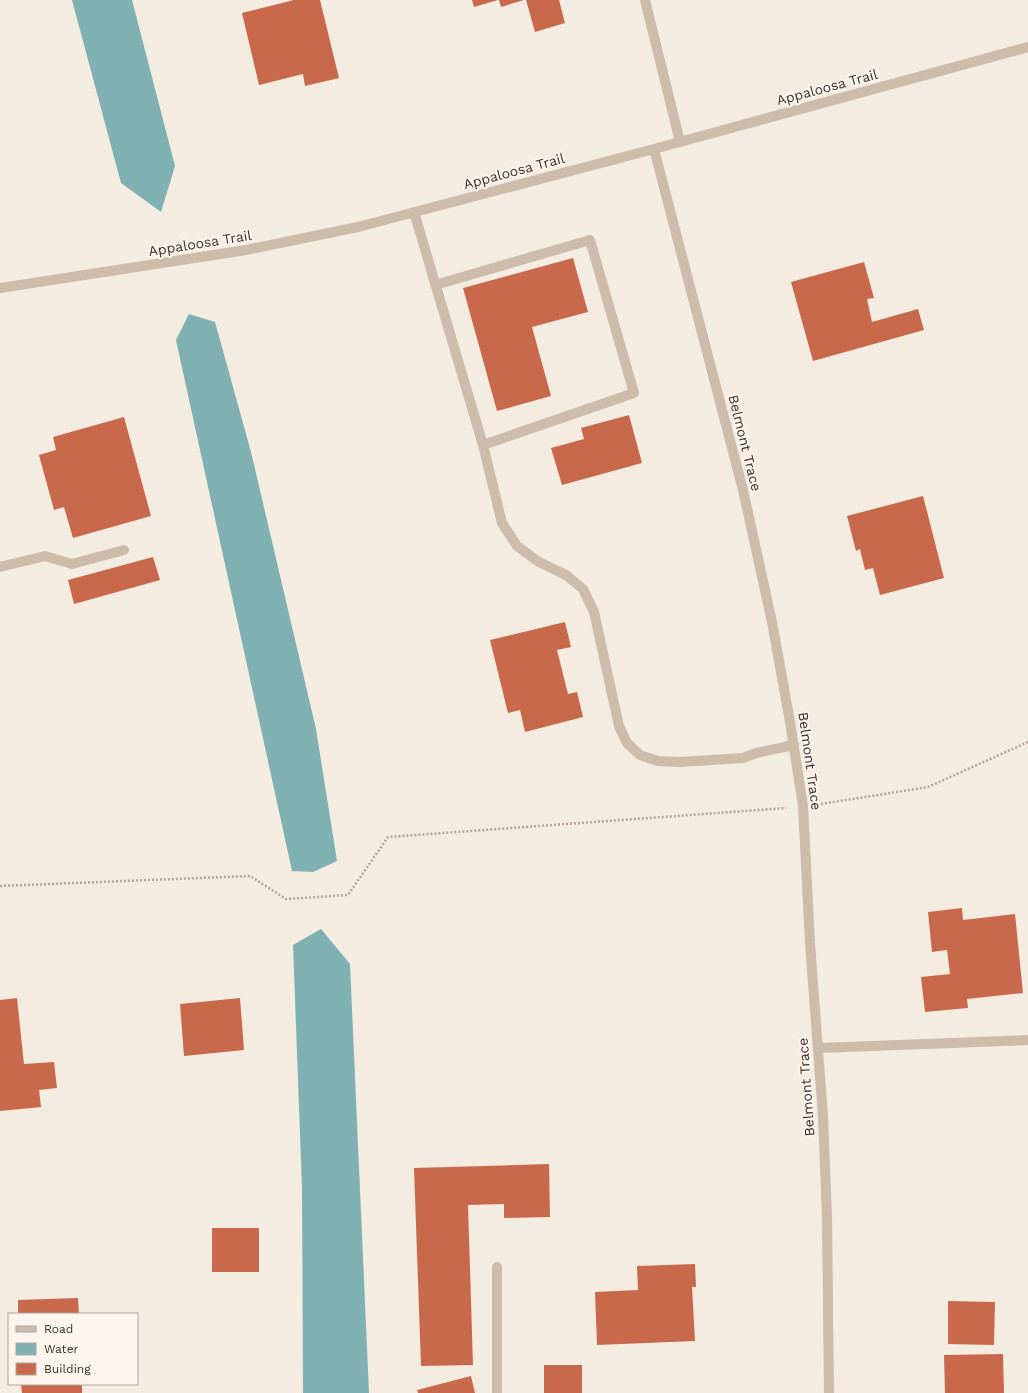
<svg xmlns="http://www.w3.org/2000/svg" width="1028" height="1393" font-family="'Work Sans',sans-serif">
<rect width="100%" height="100%" fill="#f4ebe1"/>
<path fill="#7fb0b2" d="M72 0H132L175 166 161 212 121 183Z
M189 314 215 322 251 452 316 729 337 861 313 872 292 871 176 340Z
M321 929 350 964 369 1393H303L302 1188 293 945Z"/>
<path fill="#c8694b" d="M294 0H320L339 78 305 86 303 74 259 85 242 13Z
M472 0H498L474 7Z
M499 0H524L501 7Z
M526 0H559L565 23 535 32Z
M573 258 588 312 532 327 551 396 497 411 463 288Z
M864 262 874 298 867 299 872 322 918 309 924 330 813 361 791 282Z
M629 415 642 463 562 485 551 448 584 439 581 428Z
M124 417 151 516 73 538 64 507 54 510 39 455 56 450 53 437Z
M923 496 944 578 880 595 873 568 865 570 860 549 856 551 847 516Z
M153 557 160 580 74 604 68 580Z
M565 622 571 647 557 650 568 694 577 692 583 717 525 732 520 710 508 713 490 640Z
M962 908 963 920 1015 914 1023 993 967 999 968 1008 925 1012 921 977 950 974 947 950 932 952 928 912Z
M17 998 24 1064 54 1062 57 1088 39 1090 41 1107 0 1111V1000Z
M240 998 244 1050 184 1056 180 1004Z
M549 1164 550 1217 504 1218V1204L468 1205 473 1365 421 1366 414 1168Z
M212 1228H259V1272H212Z
M695 1264 696 1287H692L695 1341 597 1345 595 1292 638 1290 637 1266Z
M78 1298 79 1314H18V1300Z
M948 1301 995 1302 994 1345 948 1344Z
M1003 1354 1004 1393H945L944 1355Z
M544 1365H582V1393H544Z
M471 1376 475 1393H418L417 1390Z
M21 1384H82V1393H22Z"/>
<g fill="none" stroke-linecap="round" stroke-linejoin="round">
<path stroke="#b9a596" stroke-width="2.5" stroke-dasharray="2 2" stroke-linecap="butt" d="M821 804 928 787 1028 742
M0 886 250 876 286 899 348 895 388 837 786 808"/>
<path stroke="#cdbbac" stroke-width="10" d="M645 0 680 142
M414 212 483 445 634 393 590 240 435 285
M483 445 502 523 517 546 539 562 566 575 583 589 594 612 619 726 627 743 640 755 658 761 679 762 743 758 756 753 794 745
M0 567 45 556 72 564 124 550
M818 1048 1028 1040
M497 1393V1267"/>
<path stroke="#cdbbac" stroke-width="10" d="M654 149 743 490 772 622 790 722 803 806 810 943 823 1117 827 1217 829 1393
M0 288 246 250 358 227 654 149 1028 47"/>
</g>
<g text-anchor="middle" stroke-width="4" stroke-linejoin="round" paint-order="stroke">
<g font-size="14" fill="#3b302b" stroke="#fbf5ee">
<text transform="translate(827 87) rotate(-15)" y="5">Appaloosa Trail</text>
<text transform="translate(514 171) rotate(-15)" y="5">Appaloosa Trail</text>
<text transform="translate(200 243) rotate(-9)" y="5">Appaloosa Trail</text>
<text transform="translate(745 443) rotate(76)" y="5">Belmont Trace</text>
<text transform="translate(810 761) rotate(82)" y="5">Belmont Trace</text>
<text transform="translate(806 1087) rotate(-94)" y="5">Belmont Trace</text>
</g>
</g>
<rect x="8" y="1313" width="130" height="72" fill="#fbf5ee" stroke="#aea6a0"/>
<rect x="16" y="1326" width="20" height="6" fill="#cdbbac" stroke="#aea6a0"/>
<text x="44" y="1333" font-size="12" fill="#3b302b">Road</text>
<rect x="16" y="1343" width="20" height="12" fill="#7fb0b2" stroke="#aea6a0"/>
<text x="44" y="1353" font-size="12" fill="#3b302b">Water</text>
<rect x="16" y="1363" width="20" height="12" fill="#c8694b" stroke="#aea6a0"/>
<text x="44" y="1373" font-size="12" fill="#3b302b">Building</text>
</svg>
